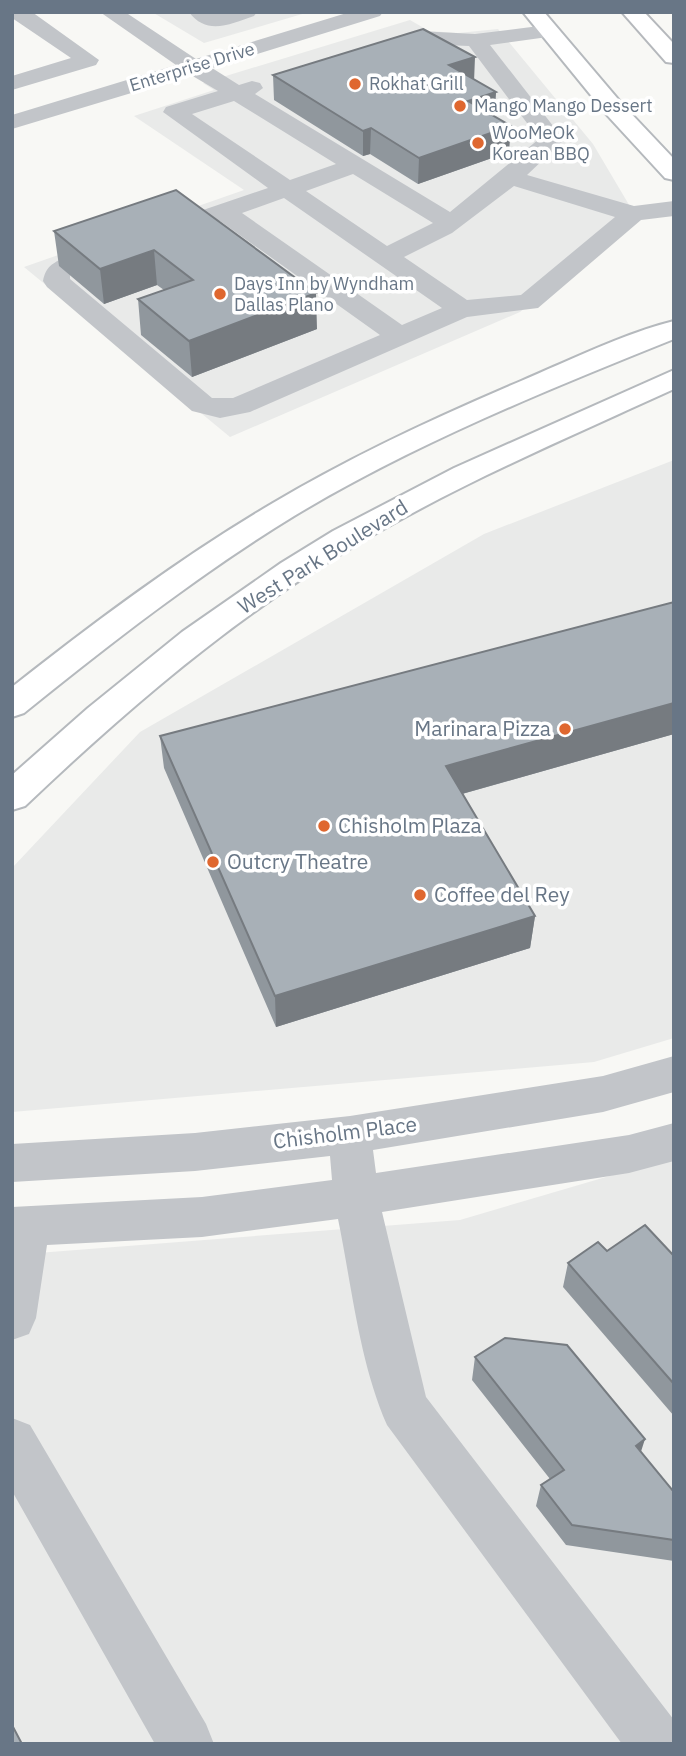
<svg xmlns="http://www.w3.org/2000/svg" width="686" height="1756" font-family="'IBM Plex Sans',sans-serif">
<rect width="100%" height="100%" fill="#f8f8f5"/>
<path fill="#e9eae9" d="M152 12H309L204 43Z
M410 20 429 31 458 33 498 29 593 144 638 220 520 312 230 437 24 267 244 190 134 116 214 90 203 83Z
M674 460V1038L594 1062 12 1112V868L140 732 484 534Z
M674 1157V1744H12V1255L460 1220Z"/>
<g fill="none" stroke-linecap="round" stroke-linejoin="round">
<g stroke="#b5b9bd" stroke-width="4">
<path id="major" d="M523 12H544L623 105 674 159V180L665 178 607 115Z
M674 321V339C544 391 414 444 294 516 199 574 111 643 24 713L12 717V687C96 621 181 557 273 503 352 456 436 417 521 381 568 361 625 333 674 321Z
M674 370V389C567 438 458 484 356 545 234 617 127 709 25 806L12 810V775L88 708 182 632 281 563 333 531 454 468Z"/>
</g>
<g stroke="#b5b8bc" stroke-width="4">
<path id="highway" d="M622 12H644L674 44V63L666 62Z"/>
</g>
<path fill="#c2c5c9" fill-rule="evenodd" d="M12 12H32L99 60 96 65 12 90V76L71 58 12 18Z
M100 12H125L196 59 350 12H383L380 16 212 68 239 85 252 81 260 83 263 88 255 94 450 212 539 139 469 46 420 44 390 52 382 51 379 46 382 41 418 31 475 34 547 25 555 26 558 31 555 36 490 45 564 140 527 175 634 206 674 201V216L641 220 538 308 467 317 250 412 220 418 192 411 47 287 43 281C46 266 52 264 65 257L268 188 163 112 166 107 218 91 191 75 12 129V115L176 65ZM234 101 336 164 290 180 192 114ZM353 174 433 223 387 246 306 191ZM514 186 615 217 521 295 467 300 404 257 452 233ZM284 198 442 308 402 325 242 213ZM220 221 380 335 233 398H212L70 279V275L83 269Z
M189 12 217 14 257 12 254 16C230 24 207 36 189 12Z
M674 1056V1092L603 1112 373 1150 376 1173 629 1135 674 1123V1161L629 1173 382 1212 426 1397 674 1720V1744H622L387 1425C359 1361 352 1287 338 1219L202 1237 47 1245 36 1318 29 1334 12 1340V1207L202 1197 332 1180 330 1156 195 1171 12 1182V1144L195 1133 350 1116 603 1076Z
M12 1418 30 1425 206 1724 214 1744H155L12 1491Z"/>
<use href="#major" fill="#fff" fill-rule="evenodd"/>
<use href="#highway" fill="#fff" fill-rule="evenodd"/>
</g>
<path fill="#90979d" d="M273 75 474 79 496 92 494 116 509 152 418 184 370 154 363 156 274 100Z
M176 190 317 329 192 377 141 335 138 299 164 290 157 285 104 304 59 266 54 231Z
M674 602V734L462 794 535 916 530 948 276 1027 164 768 160 736Z
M607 1251 674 1256V1416L563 1287 568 1263Z
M475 1357 641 1452 674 1492V1561L566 1545 536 1506 541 1485 550 1479 472 1380Z"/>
<path fill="#767b80" d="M475 57 474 82 449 65Z
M496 92 494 117 468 101Z
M511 126 509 152 418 184 419 158Z
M371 128 370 154 363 156V131Z
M154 250 157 285 104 304 100 269Z
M316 293 317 329 192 377 189 341Z
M674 703V734L444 799 446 766Z
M535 916 530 948 276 1027 275 996Z
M645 1439 638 1461 636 1446Z"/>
<path fill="#a8b0b7" stroke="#767b80" stroke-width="2" d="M423 29 475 57 449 65 496 92 468 101 511 126 419 158 371 128 363 131 273 75Z
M176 190 316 293 189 341 138 299 193 280 154 250 100 269 54 231Z
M674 602V703L446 766 535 916 275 996 160 736Z
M645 1225 674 1256V1384L568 1263 598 1242 607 1251Z
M505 1338 567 1345 645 1439 636 1446 674 1492V1540L572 1525 541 1485 564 1470 475 1357Z
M12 1725 22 1744H12Z"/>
<g fill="#df672f" stroke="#fff" stroke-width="2.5">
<circle cx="355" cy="84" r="7"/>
<circle cx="460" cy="106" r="7"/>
<circle cx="478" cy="143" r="7"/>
<circle cx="220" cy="294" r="7"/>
<circle cx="565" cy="729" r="7"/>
<circle cx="324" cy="826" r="7"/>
<circle cx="213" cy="862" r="7"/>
<circle cx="420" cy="895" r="7"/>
</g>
<g text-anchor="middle" stroke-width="7" stroke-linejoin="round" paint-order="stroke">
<g font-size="18" fill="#687686" stroke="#fff">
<text transform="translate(192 67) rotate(-17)" y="6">Enterprise Drive</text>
</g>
<g font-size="18" fill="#687686" stroke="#fff" text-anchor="start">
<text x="369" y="90">Rokhat Grill</text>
<text x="474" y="112">Mango Mango Dessert</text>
<text x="492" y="139">WooMeOk<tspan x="492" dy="21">Korean BBQ</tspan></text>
<text x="234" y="290">Days Inn by Wyndham<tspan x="234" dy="21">Dallas Plano</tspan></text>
</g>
<g font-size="21" fill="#687686" stroke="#fff">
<text transform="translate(323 557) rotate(-32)" y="7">West Park Boulevard</text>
<text transform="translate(345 1133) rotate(-7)" y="7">Chisholm Place</text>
</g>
<g font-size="21" fill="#687686" stroke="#fff" text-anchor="start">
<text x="551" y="736" text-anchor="end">Marinara Pizza</text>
<text x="338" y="833">Chisholm Plaza</text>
<text x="227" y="869">Outcry Theatre</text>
<text x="434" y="902">Coffee del Rey</text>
</g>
</g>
<rect width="686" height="1756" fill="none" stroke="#687686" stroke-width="28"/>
</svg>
